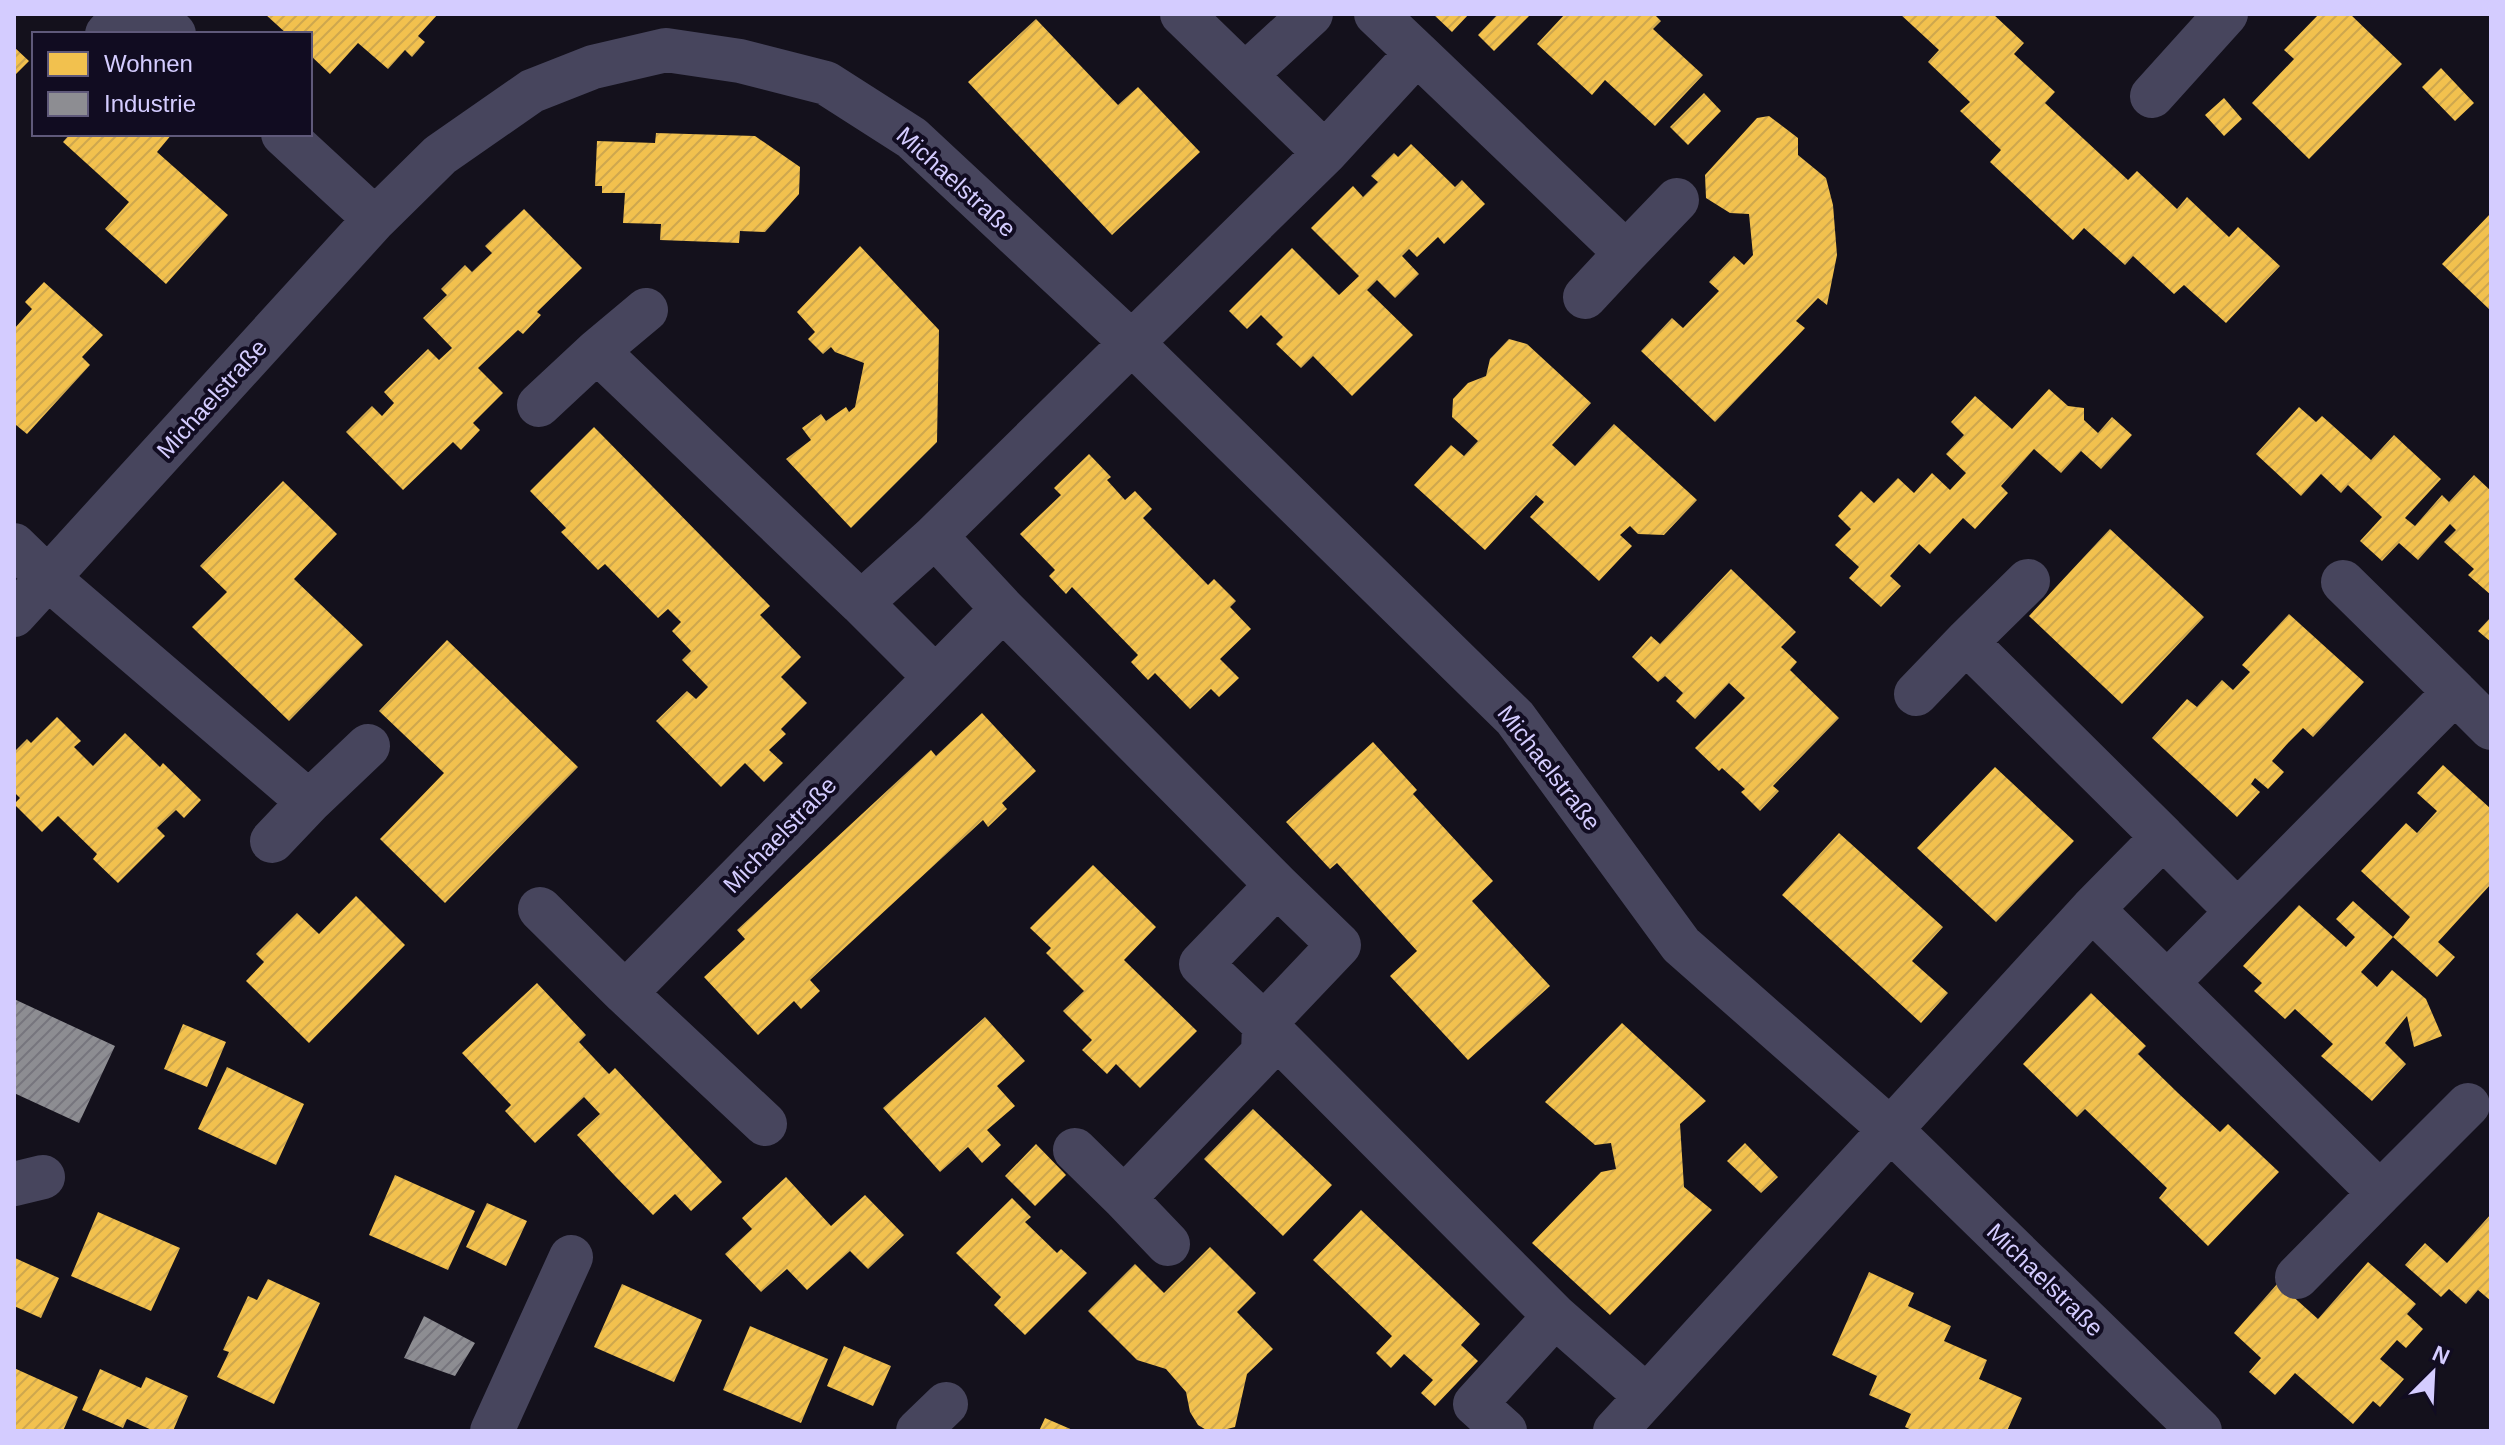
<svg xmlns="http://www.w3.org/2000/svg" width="2505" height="1445" font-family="Arial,sans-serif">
<defs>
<pattern id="homes-hatch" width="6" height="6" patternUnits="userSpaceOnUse" patternTransform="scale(2)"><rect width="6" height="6" fill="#f2c14e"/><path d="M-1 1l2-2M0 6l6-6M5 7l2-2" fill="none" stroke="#cea74e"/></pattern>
<pattern id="industry-hatch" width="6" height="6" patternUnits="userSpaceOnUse" patternTransform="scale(2)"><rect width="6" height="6" fill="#8d8d92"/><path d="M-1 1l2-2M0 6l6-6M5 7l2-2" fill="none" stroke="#76757d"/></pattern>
</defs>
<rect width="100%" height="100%" fill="#14111c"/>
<path fill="url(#homes-hatch)" d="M265 14H438L418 36 425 42 412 57 405 50 388 69 358 43 330 74 310 55V34H287Z
M1433 14H1469L1452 32Z
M1498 14 1529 16 1494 51 1478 35Z
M1565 14H1654L1661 21 1653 29 1703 75 1655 126 1605 80 1592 95 1537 44Z
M1900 14H1993L2024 43 2014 54 2055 92 2045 103 2128 180 2137 171 2177 209 2187 197 2229 237 2238 227 2280 266 2226 323 2184 285 2174 294 2133 256 2125 265 2084 228 2073 240 1990 162 2001 150 1960 111 1970 102 1928 62 1939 50Z
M2319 14H2350L2402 64 2309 159 2252 103 2294 59 2284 50Z
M1036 19 1118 105 1138 87 1200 152 1112 235 968 82Z
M14 47 29 61 14 76Z
M2441 68 2474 103 2455 121 2422 87Z
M1704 93 1721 111 1688 145 1670 127Z
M2224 98 2242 119 2224 136 2205 115Z
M1769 116 1798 138V155L1826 178 1833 205 1837 255 1827 305 1818 298 1796 321 1805 328 1715 422 1641 351 1672 318 1683 328 1719 291 1709 282 1734 256 1744 265 1753 255 1749 214 1730 213 1706 198 1705 175 1757 118Z
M656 133 755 136 800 167 799 194 765 232 740 231 739 243 660 240 661 224 623 223 625 193H602V186H595L597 141 655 143Z
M70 134H172L157 152 228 215 166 284 105 229 129 202 63 142Z
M1411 144 1455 187 1462 180 1485 204 1444 244 1438 237 1417 257 1409 249 1402 256 1419 274 1395 298 1377 280 1367 290 1413 335 1352 396 1313 356 1301 368 1276 344 1283 337 1261 315 1247 329 1229 311 1292 248 1339 295 1359 276 1311 228 1353 186 1363 197 1378 182 1371 176 1394 153 1398 157Z
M524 209 582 268 537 312 541 315 523 334 518 330 478 368 503 393 473 423 480 430 461 450 453 442 403 490 346 432 372 406 382 416 394 403 384 392 428 349 439 360 452 348 423 318 447 295 441 289 465 265 472 272 492 253 485 246Z
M2491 213V311L2442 264Z
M860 246 939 330 937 442 851 528 786 459 811 440 802 428 821 414 826 421 846 407 849 412 855 407 864 363 835 352 831 347 823 354 808 339 815 332 797 312Z
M44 282 103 335 82 357 90 365 27 434 16 425 14 428V329L32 309 25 302Z
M1509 339 1527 344 1591 403 1552 445 1575 466 1614 424 1697 500 1664 535 1638 534 1630 526 1620 535 1632 546 1599 581 1530 517 1544 502 1536 495 1485 550 1414 485 1451 445 1464 456 1478 441 1452 417 1453 399 1468 383 1486 376 1490 359Z
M2049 389 2068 406 2084 408V420L2098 433 2112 417 2132 435 2101 469 2081 451 2061 473 2034 449 2001 486 2008 493 1975 529 1963 518 1930 554 1919 544 1890 576 1901 586 1881 607 1849 578 1859 567 1835 545 1851 529 1838 516 1861 491 1874 503 1898 478 1914 493 1932 473 1950 490 1966 473 1946 454 1964 435 1951 422 1975 396 2012 429Z
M2299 407 2316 422 2322 416 2371 460 2394 435 2441 479 2405 518 2415 526 2442 495 2449 502 2474 475 2491 491V595L2468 575 2474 569 2444 542 2456 530 2450 524 2418 560 2399 543 2382 561 2360 541 2382 517 2348 485 2341 493 2321 474 2301 496 2256 454Z
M594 427 770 606 760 615 801 657 781 677 807 703 781 729 786 734 769 750 783 763 764 782 745 763 721 787 656 721 687 691 696 699 708 687 682 660 691 651 672 631 681 622 668 609 658 618 605 564 598 570 561 532 566 528 530 491Z
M1089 454 1111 477 1107 480 1125 500 1135 491 1152 509 1143 518 1208 585 1214 579 1236 601 1230 607 1251 629 1220 659 1239 678 1219 697 1211 689 1190 709 1155 673 1148 680 1131 662 1138 655 1072 587 1066 594 1049 576 1055 570 1020 534 1061 495 1054 488Z
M283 481 337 534 294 579 363 645 289 721 192 627 227 592 200 566Z
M2110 529 2204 617 2122 704 2029 616Z
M1731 569 1796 632 1781 647 1797 662 1790 670 1839 718 1773 786 1779 791 1760 811 1741 792 1745 789 1722 768 1719 771 1695 748 1745 698 1729 683 1695 719 1676 701 1683 693 1665 676 1658 682 1632 657 1651 636 1660 644Z
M2289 614 2364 682 2313 737 2303 728 2289 742 2272 761 2284 772 2268 789 2255 778 2251 784 2260 792 2237 817 2152 738 2187 699 2197 707 2222 680 2233 690 2250 672 2242 665Z
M2491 617V642L2478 631Z
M447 640 578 767 445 903 380 839 444 773 379 711Z
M982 713 1036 771 1002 803 1007 809 988 827 983 820 810 980 820 991 801 1009 794 1001 758 1035 704 977 745 939 737 930 931 750 936 756Z
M57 717 81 741 74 747 93 766 125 733 160 767 163 763 201 800 184 818 176 810 157 828 165 836 118 883 93 859 97 854 58 816 42 832 14 804 20 798 14 792V752L27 739 31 743Z
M1373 742 1417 790 1413 794 1493 881 1472 901 1550 986 1468 1060 1390 976 1417 951 1337 863 1330 869 1286 822Z
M2443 765 2491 809V884L2438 942 2455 957 2437 977 2393 937 2410 917 2361 871 2406 823 2417 833 2437 811 2417 793Z
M1995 767 2074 841 1996 922 1917 848Z
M1839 833 1943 927 1912 961 1948 993 1921 1023 1782 895Z
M1093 865 1156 927 1124 960 1197 1031 1140 1088 1116 1064 1107 1074 1082 1050 1092 1040 1063 1011 1084 991 1046 953 1051 948 1030 928Z
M356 896 405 945 309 1043 246 981 264 962 256 954 297 913 319 934Z
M2353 901 2393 937 2361 972 2377 987 2392 970 2426 999 2442 1036 2414 1047 2407 1016 2385 1043 2406 1064 2372 1101 2321 1056 2333 1044 2295 1009 2285 1019 2254 991 2262 983 2243 966 2299 905 2346 947 2355 937 2336 919Z
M537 983 586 1035 579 1042 609 1074 615 1068 722 1182 691 1211 675 1194 653 1215 616 1177 577 1135 600 1114 584 1097 535 1143 505 1111 511 1105 462 1053Z
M2091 993 2146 1046 2138 1054 2178 1093 2220 1132 2228 1124 2279 1172 2208 1246 2159 1198 2167 1188 2085 1109 2077 1117 2023 1064Z
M985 1017 1025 1061 997 1086 1015 1106 987 1130 1001 1145 982 1163 968 1147 940 1172 883 1108Z
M1622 1023 1706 1101 1680 1124 1684 1187 1712 1210 1610 1315 1532 1243 1601 1172 1616 1169 1611 1143 1595 1145 1545 1102Z
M183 1024 226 1042 207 1087 164 1069Z
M227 1067 304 1104 276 1165 198 1129Z
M1253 1109 1332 1185 1283 1236 1204 1159Z
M1745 1143 1778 1177 1761 1193 1727 1161Z
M1036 1144 1066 1175 1035 1206 1005 1176Z
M395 1175 475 1211 448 1270 369 1235Z
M786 1177 831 1226 865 1195 904 1235 868 1269 850 1251 807 1290 787 1269 761 1292 725 1254 752 1229 742 1218Z
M1012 1198 1031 1217 1025 1222 1057 1253 1061 1249 1087 1273 1025 1335 994 1305 1001 1297 956 1253Z
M487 1203 527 1221 506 1266 466 1247Z
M1361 1210 1480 1324 1461 1345 1478 1361 1435 1406 1421 1393 1433 1380 1404 1354 1391 1368 1376 1353 1392 1336 1313 1260Z
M98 1212 180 1248 151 1311 71 1276Z
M2491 1214V1301L2478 1290 2466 1304 2449 1289 2441 1297 2405 1265 2425 1243 2447 1263Z
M1210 1247 1256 1293 1237 1312 1273 1349 1247 1374 1235 1427 1219 1431H1208L1198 1425 1190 1412 1186 1392 1166 1369 1137 1360 1088 1311 1135 1264 1164 1293Z
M15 1258 59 1278 41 1318 14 1306Z
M2368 1262 2416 1304 2407 1314 2423 1329 2406 1348 2397 1340 2380 1359 2404 1379 2380 1407 2373 1401 2353 1424 2295 1373 2275 1395 2249 1372 2261 1358 2234 1333 2278 1283 2318 1319Z
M1869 1272 1914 1293 1908 1306 1951 1326 1944 1341 1987 1360 1979 1379 2022 1398 2007 1431H1914L1905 1427 1911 1414 1869 1395 1877 1376 1832 1355Z
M268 1279 320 1303 274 1404 217 1377 229 1352 223 1350 248 1296 257 1300Z
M622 1284 702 1320 674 1382 594 1347Z
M750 1326 828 1359 801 1423 723 1390Z
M844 1346 891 1366 873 1406 827 1386Z
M14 1368 78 1397 63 1431H14Z
M100 1369 141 1388 146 1377 188 1396 173 1431H154L127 1419 123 1428 82 1410Z
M1045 1418 1075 1431H1039Z"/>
<path fill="url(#industry-hatch)" d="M14 999 115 1046 79 1123 14 1093Z
M424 1316 475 1343 455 1376 404 1358Z"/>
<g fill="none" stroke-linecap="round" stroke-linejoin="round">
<path stroke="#47455d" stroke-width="44" d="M153 14 174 34
M1182 14 1325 153
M1376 14 1417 53
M107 34 125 14
M1245 75 1311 14
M2152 96 2226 14
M283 134 375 219
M1585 297 1626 253
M597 351 646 310
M539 405 597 351 861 603 935 536 1003 609 1277 885 1201 964 1264 1024 1555 1316 1475 1404 1505 1431
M935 536 1325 153 1417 53 1626 253 1677 200
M14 545 49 579 309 802 272 841
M861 603 935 677
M14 615 375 219 440 155 532 91 593 67 666 50 740 61 826 83 912 138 1132 343 1515 718 1681 945 1891 1130 2200 1431
M1966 642 2028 581
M2455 692 2491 728
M309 802 368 746
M2163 837 2237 911
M540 909 625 993 1003 609
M2092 909 2380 1193 2468 1105
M2167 983 2455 692 2343 582
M625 993 765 1124
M1075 1150 1124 1198 1263 1053 1264 1024 1339 945 1277 885
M14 1184 43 1177
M1124 1198 1168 1244
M2297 1277 2380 1193
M1555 1316 1646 1396
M492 1431 571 1257
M918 1431 946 1404
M1615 1431 2092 909 2163 837 1966 642 1916 694"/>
</g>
<g text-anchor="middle" stroke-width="8" stroke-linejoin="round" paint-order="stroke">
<g font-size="24" fill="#d4ccff" stroke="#110c21">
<text transform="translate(956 182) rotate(42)" y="8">Michaelstraße</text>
<text transform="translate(212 399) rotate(-48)" y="8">Michaelstraße</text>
<text transform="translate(1549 768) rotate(52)" y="8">Michaelstraße</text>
<text transform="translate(780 835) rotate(-46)" y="8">Michaelstraße</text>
<text transform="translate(2045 1280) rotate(44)" y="8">Michaelstraße</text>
</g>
</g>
<rect width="2505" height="1445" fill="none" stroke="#d4ccff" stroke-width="32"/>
<rect x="32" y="32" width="280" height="104" fill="#110c21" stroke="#5f597a" stroke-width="2"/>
<rect x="48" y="52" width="40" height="24" fill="#f2c14e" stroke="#5f597a" stroke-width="2"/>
<text x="104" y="72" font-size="24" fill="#d4ccff">Wohnen</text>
<rect x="48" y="92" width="40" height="24" fill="#8d8d92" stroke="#5f597a" stroke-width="2"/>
<text x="104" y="112" font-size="24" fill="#d4ccff">Industrie</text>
<g transform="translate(2433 1373) rotate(24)" stroke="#110c21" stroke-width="6" paint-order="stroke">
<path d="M0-6L14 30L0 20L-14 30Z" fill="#d4ccff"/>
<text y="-12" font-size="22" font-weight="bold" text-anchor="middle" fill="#d4ccff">N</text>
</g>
</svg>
